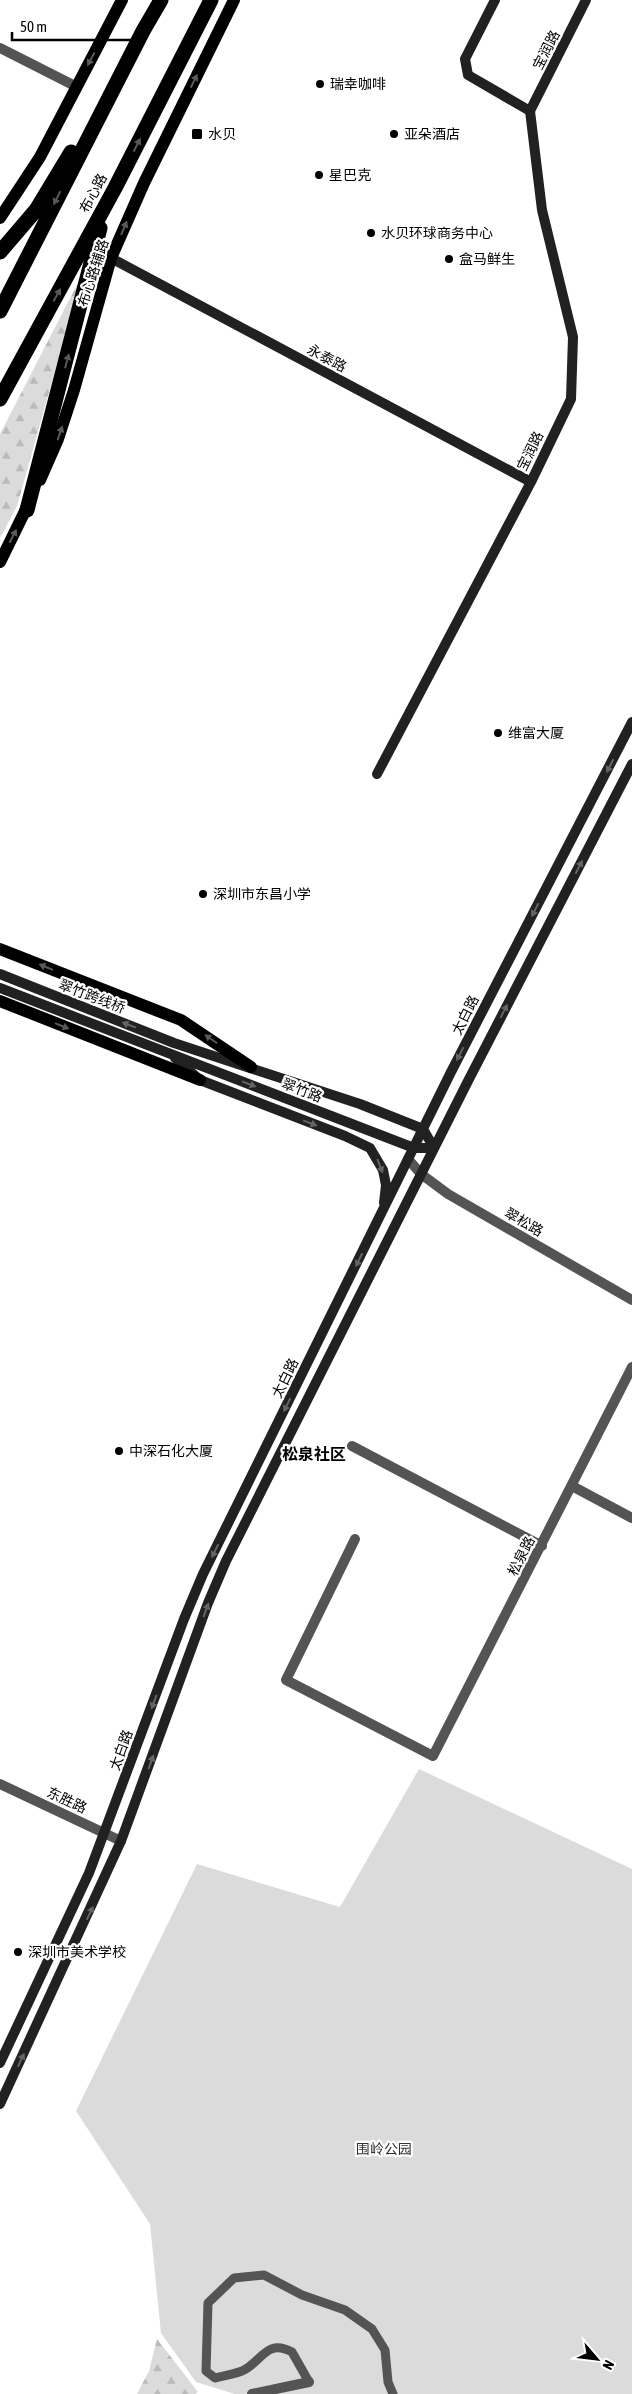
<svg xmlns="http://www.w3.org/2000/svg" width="632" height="2394" font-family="'Asap Condensed','Noto Sans SC',sans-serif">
<defs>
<pattern id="forest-firs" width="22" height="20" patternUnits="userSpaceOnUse" patternTransform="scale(1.25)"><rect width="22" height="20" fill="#dbdbdb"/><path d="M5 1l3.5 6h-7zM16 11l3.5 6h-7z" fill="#bababa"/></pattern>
</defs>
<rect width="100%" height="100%" fill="#fff"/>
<path fill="url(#forest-firs)" d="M82 275 17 506 0 538V434Z
M157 2339 198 2392 195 2394H137L149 2371Z"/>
<path fill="#dbdbdb" d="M419 1769 632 1869V2394H235L196 2382 161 2333 150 2224 76 2111 197 1864 340 1907Z"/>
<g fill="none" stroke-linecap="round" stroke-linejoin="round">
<path stroke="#545454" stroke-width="9" d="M309 2382 292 2352C266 2338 262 2362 242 2371 234 2374 224 2376 215 2378L206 2371 208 2303 234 2278 264 2275 302 2295 345 2310 372 2329 385 2350 388 2382 393 2394"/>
<path stroke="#545454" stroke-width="10" d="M0 48 77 87
M408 1159 421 1174 448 1194 632 1300
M352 1446 542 1546
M572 1486 632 1518
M355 1539 286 1680 433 1756 632 1367
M0 1784 121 1841
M252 2394 309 2382"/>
<path stroke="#212121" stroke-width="10" d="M495 0 465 59 468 75 530 111
M111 258 531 482
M377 774 531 482 571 399 573 337 542 210 530 111 586 0
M0 974 174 1043 360 1104 423 1129 434 1148
M0 988 414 1148H434
M175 1058 200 1080 345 1136 370 1148 383 1170 386 1185 384 1203
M0 2063 89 1873 184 1619 203 1574 451 1072 632 722
M0 2104 121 1841 208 1603 226 1561 468 1081 632 764"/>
<path stroke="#000" stroke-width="12" d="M0 218 40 157 122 0
M40 480 58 439 74 390 111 258 144 183 234 0
M0 562 30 501
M0 949 181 1020 251 1067
M0 1001 200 1080"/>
<path stroke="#000" stroke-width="15" d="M0 252 36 210 71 152
M0 311 143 31 161 0
M0 399 115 188 211 0
M27 510 100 228"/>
</g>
<defs><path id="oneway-solid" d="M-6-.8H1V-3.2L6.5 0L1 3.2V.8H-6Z" transform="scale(1.25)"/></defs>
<g fill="#595959">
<use href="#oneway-solid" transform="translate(91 59) rotate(118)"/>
<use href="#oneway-solid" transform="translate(194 81) rotate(-64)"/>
<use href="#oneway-solid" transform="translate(137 145) rotate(-63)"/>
<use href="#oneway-solid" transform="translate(57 198) rotate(117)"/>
<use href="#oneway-solid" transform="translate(124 228) rotate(-67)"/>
<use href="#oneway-solid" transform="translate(57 295) rotate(-61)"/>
<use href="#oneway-solid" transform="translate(67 361) rotate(-75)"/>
<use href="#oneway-solid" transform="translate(60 433) rotate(-71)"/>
<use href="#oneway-solid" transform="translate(13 536) rotate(-63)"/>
<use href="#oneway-solid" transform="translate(46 967) rotate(-158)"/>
<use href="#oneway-solid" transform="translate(62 1026) rotate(22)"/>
<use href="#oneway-solid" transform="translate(211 1039) rotate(-145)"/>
</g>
<g fill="#646464">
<use href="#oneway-solid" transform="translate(610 766) rotate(117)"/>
<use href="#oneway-solid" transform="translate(579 867) rotate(-63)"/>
<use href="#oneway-solid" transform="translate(535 910) rotate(117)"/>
<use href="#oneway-solid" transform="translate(504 1011) rotate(-63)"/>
<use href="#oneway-solid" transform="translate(129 1025) rotate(-159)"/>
<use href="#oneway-solid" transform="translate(460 1054) rotate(117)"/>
<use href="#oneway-solid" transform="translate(249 1084) rotate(21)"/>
<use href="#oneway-solid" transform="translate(310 1123) rotate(21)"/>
<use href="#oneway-solid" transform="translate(380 1166) rotate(69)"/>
<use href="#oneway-solid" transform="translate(359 1260) rotate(116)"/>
<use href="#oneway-solid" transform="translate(287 1405) rotate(116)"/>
<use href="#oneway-solid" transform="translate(215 1551) rotate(116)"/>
<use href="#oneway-solid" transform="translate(206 1610) rotate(-70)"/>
<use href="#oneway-solid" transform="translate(154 1702) rotate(110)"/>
<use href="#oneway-solid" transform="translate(151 1762) rotate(-70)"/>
<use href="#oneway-solid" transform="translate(90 1913) rotate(-65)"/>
<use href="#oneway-solid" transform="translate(21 2060) rotate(-65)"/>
</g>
<g fill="#000" stroke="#fff" stroke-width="2">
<circle cx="320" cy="84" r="5"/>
<rect x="191" y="128" width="12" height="12" rx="2.5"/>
<circle cx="394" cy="134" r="5"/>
<circle cx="319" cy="175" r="5"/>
<circle cx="371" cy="233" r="5"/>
<circle cx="449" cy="259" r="5"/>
<circle cx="498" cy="733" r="5"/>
<circle cx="203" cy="894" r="5"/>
<circle cx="119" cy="1451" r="5"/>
<circle cx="18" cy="1952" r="5"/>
</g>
<g text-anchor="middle" stroke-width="4.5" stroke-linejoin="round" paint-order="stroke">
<g font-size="14" fill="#000" stroke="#fff">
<text transform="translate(546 50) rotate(-63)" y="5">宝润路</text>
<text transform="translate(93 193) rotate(-62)" y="5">布心路</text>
<text transform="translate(93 273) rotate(-72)" y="5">布心路辅路</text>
<text transform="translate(327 358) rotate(28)" y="5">永泰路</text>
<text transform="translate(530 451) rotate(-64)" y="5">宝润路</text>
<text transform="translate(92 996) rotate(21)" y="5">翠竹跨线桥</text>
<text transform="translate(465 1015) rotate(-63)" y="5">太白路</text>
<text transform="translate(302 1090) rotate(21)" y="5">翠竹路</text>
<text transform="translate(524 1222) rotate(30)" y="5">翠松路</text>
<text transform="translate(285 1378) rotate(-64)" y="5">太白路</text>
<text transform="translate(521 1556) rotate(-63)" y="5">松泉路</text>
<text transform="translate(121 1750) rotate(-70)" y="5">太白路</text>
<text transform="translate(67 1800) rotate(25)" y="5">东胜路</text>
</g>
<g font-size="14" fill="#000" stroke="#fff" text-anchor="start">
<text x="330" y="89">瑞幸咖啡</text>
<text x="208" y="139">水贝</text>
<text x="404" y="139">亚朵酒店</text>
<text x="329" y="180">星巴克</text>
<text x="381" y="238">水贝环球商务中心</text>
<text x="459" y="264">盒马鲜生</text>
<text x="508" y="738">维富大厦</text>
<text x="213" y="899">深圳市东昌小学</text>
<text x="129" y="1456">中深石化大厦</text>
<text x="28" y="1957">深圳市美术学校</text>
</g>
<g font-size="14" fill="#323232" stroke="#fff">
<text x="384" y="2154">围岭公园</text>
</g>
<g font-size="16" font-weight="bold" fill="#000" stroke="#fff">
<text x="314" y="1460">松泉社区</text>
</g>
</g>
<g transform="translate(597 2359) rotate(118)" stroke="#ffffff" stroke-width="4" paint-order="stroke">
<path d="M0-4L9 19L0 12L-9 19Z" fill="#000000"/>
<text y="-8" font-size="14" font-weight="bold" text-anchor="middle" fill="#000000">N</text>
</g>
<path d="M12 32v8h126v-8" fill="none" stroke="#000000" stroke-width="2.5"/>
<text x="20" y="32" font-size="15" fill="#000000" stroke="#ffffff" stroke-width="4" paint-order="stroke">50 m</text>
</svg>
